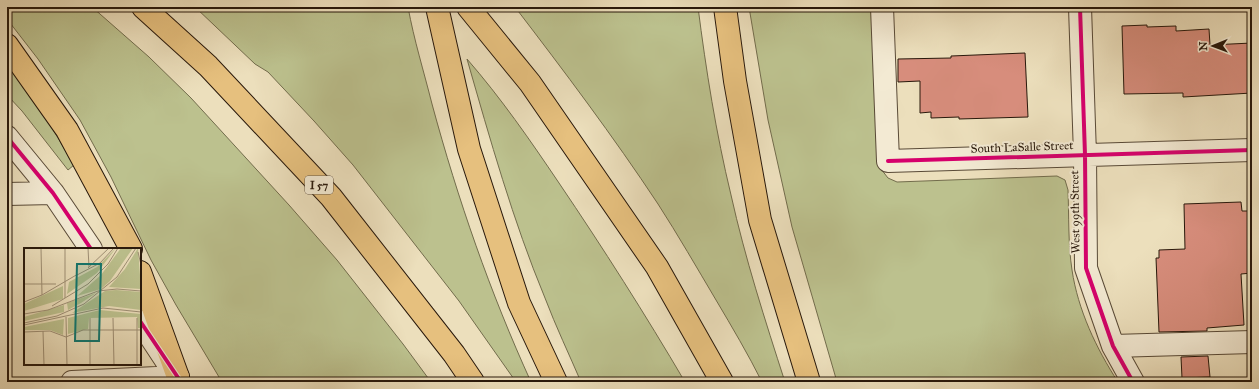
<svg xmlns="http://www.w3.org/2000/svg" width="1259" height="389" font-family="'IM FELL Great Primer',serif">
<rect width="100%" height="100%" fill="#ecdfbc"/>
<filter id="stains"><feTurbulence type="fractalNoise" baseFrequency=".005" numOctaves="4"/><feColorMatrix values="0 0 0 0 .2 0 0 0 0 .09 0 0 0 0 .02 0 0 0 .5 -.17"/></filter>
<radialGradient id="worn" r=".72"><stop offset=".6" stop-color="#630" stop-opacity="0"/><stop offset="1" stop-color="#630" stop-opacity=".3"/></radialGradient>
<path fill="#bcc18e" stroke="#726c4c" d="M7 7H92L149 57 191 98 289 205 337 260 403 344 431 382H222L176 305 151 260 111 177 80 120 38 59 7 19Z
M195 7H408C414 40 424 72 432 104 458 200 490 292 531 382H516L459 301 353 165 314 121 268 72 255 64Z
M515 7H698C706 70 716 133 731 195 745 258 765 320 785 382H762C748 354 732 327 716 300 697 268 678 235 658 204 613 136 564 71 515 7Z
M749 7H876L881 169 888 178 897 182 1057 176 1065 180 1068 190C1069 216 1068 244 1072 270 1078 310 1096 348 1118 382H837L792 227 768 120Z
M467 59C501 98 530 140 559 183 603 248 645 314 685 382H581C569 354 556 327 545 298 513 221 490 139 467 59Z
M7 61 45 116 74 165 68 170 22 111 7 95Z"/>
<path fill="#d78d7c" stroke="#28180b" d="M1147 25V27L1176 26V31L1209 29 1210 45 1252 43V93L1183 97V93L1124 94 1122 26Z
M1025 53 1028 117 959 119V117L931 118V112L920 113V81L898 82V59L951 58V56Z
M1241 202 1242 211H1252V273L1241 274 1244 325 1207 328V331L1159 332 1156 258H1159V250L1185 249 1184 204Z
M1208 356 1210 377 1182 378 1181 357Z"/>
<g fill="none" stroke-linecap="round" stroke-linejoin="round">
<g stroke="#594a37" stroke-width="24">
<path id="minor" d="M882 7 888 161 1252 150
M1080 7 1085 155 1086 268 1113 346 1133 382
M7 137 53 193 91 249
M7 194 53 193
M140 321 169 365
M1113 346 1252 342
M72 382 178 377"/>
</g>
<g stroke="#28180b" stroke-width="24">
<path id="highway" d="M143 7 208 66 331 197 454 354 473 382
M437 7 469 149 519 303 556 382
M468 7 530 83 657 267 722 382
M725 7 735 81 760 220 809 382
M7 45 67 130 131 249
M140 272 178 377"/>
</g>
<use href="#minor" stroke="#f3ead3" stroke-width="22"/>
<use href="#highway" stroke="#e6c07e" stroke-width="22"/>
<g stroke="#f3ead3" stroke-width="6">
<path id="cycleway" d="M1080 7 1085 155 1086 268 1113 346 1133 382
M7 137 53 193 91 249
M888 161 1252 150
M140 321 181 382"/>
</g>
<use href="#cycleway" stroke="#d6006c" stroke-width="4"/>
</g>
<g text-anchor="middle" stroke-width="4" stroke-linejoin="round" paint-order="stroke">
<rect fill="#f3ead3" stroke="#655747" stroke-width="1" x="305" y="176" width="28" height="18" rx="3"/>
<g font-size="11" font-weight="bold" fill="#28180b">
<text x="319" y="189">I 57</text>
</g>
<g font-size="12" fill="#28180b" stroke="#f3ead3">
<text transform="translate(1022 147) rotate(-2)" y="4">South LaSalle Street</text>
<text transform="translate(1075 212) rotate(-91)" y="4">West 99th Street</text>
</g>
</g>
<g transform="translate(24 248)">
<rect width="117" height="117" fill="#ecdfbc"/>
<path d="M92 0 73 25 43 46 45 34 73 19ZM97 0H109L86 33 77 41 53 48 77 27ZM114 0 117 41 85 39 101 21ZM39 38V51L0 63V56ZM92 42 117 44V62L85 58 48 65 81 43ZM72 45 57 55 44 62 43 55ZM40 57V64L0 73V69ZM76 62 117 66V80H114L113 69 65 70 64 81 44 86V70ZM40 71 39 87 26 82H0V79Z" fill="#bcc18e"/>
<path fill="none" stroke="#9e8f75" stroke-width="1" d="M17 0 18 47M41 0V50M64 0 65 19M114 4 117 17M64 20 85 0M53 27 76 15 90 0M0 36H32M0 54 18 47 54 26M28 58 64 36 84 16 94 0M0 66 24 62 74 43 93 41 117 43M42 69 43 117M66 70V117M89 70 90 117M113 70V117M0 75 33 68 60 56 93 29 112 0M0 77 79 60 117 64M19 83 20 117M0 84 26 83 42 89 59 82H117"/>
<path fill="#0f766e" fill-opacity="0.15" stroke="#0f766e" stroke-width="2" d="M53 16H77L75 93H51Z"/>
<rect width="117" height="117" fill="none" stroke="#28180b" stroke-width="2"/>
</g>
<rect width="1259" height="389" fill="none" stroke="#ecdfbc" stroke-width="24"/>
<rect x="8" y="8" width="1243" height="373" fill="none" stroke="#28180b" stroke-width="2"/>
<rect x="12" y="12" width="1235" height="365" fill="none" stroke="#28180b"/>
<g transform="translate(1213 46) rotate(269)" stroke="#f3ead3" stroke-width="3" paint-order="stroke">
<path d="M0-3L7 15L0 10L-7 15Z" fill="#28180b"/>
<text y="-6" font-size="11" font-weight="bold" text-anchor="middle" fill="#28180b">N</text>
</g>
<rect width="100%" height="100%" filter="url(#stains)"/>
<rect width="100%" height="100%" fill="url(#worn)"/>
</svg>
